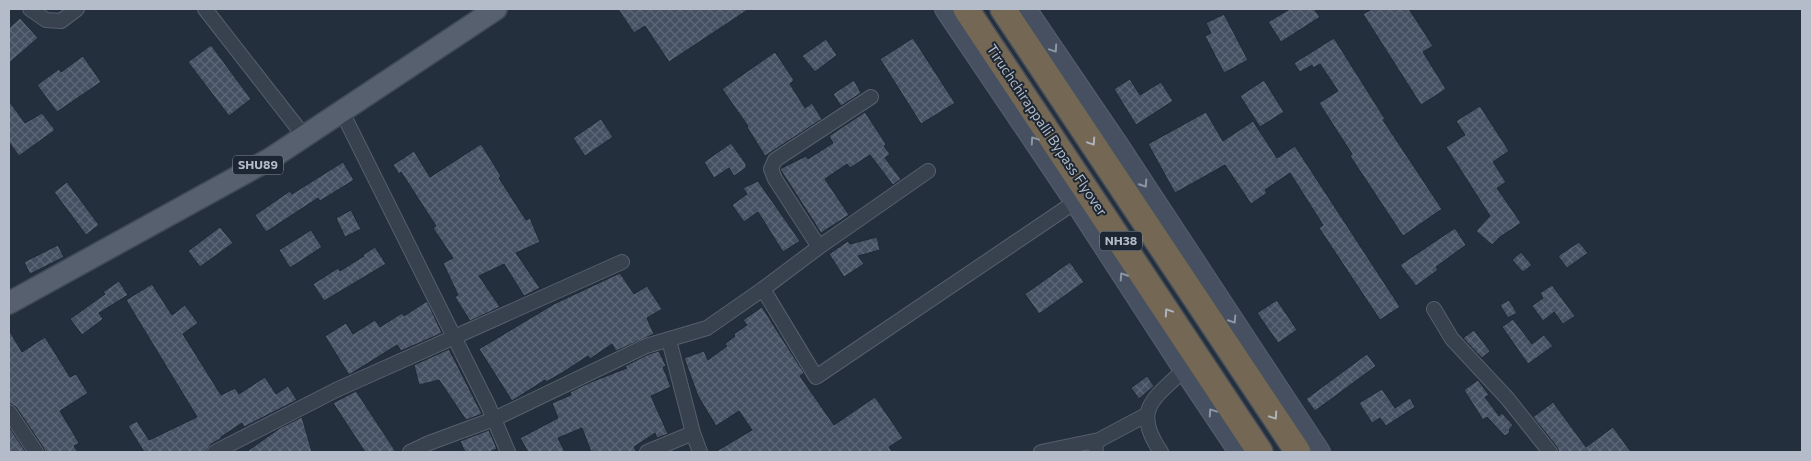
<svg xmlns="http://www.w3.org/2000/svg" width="1811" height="461" font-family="Commissioner,sans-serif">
<defs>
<pattern id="building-cross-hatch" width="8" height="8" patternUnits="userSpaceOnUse" patternTransform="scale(1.25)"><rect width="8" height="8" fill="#455162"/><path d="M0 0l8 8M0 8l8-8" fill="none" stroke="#5d6877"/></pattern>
</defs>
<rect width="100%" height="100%" fill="#242f3e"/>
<path fill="url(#building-cross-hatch)" stroke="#1f2835" d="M618 9H749L669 62 645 26 634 33Z
M1290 9H1314L1320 17 1281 42 1268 22Z
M1372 9H1409L1433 46 1423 52 1446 89 1421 105 1363 14Z
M1224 14 1248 60 1224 73 1205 36 1211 33 1206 23Z
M20 18 38 38 9 63V28Z
M913 38 955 103 921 124 880 59Z
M1334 38 1385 119 1383 120 1442 209 1403 236 1350 156 1352 154 1319 103 1338 91 1320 64 1313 68 1312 65 1300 72 1294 63Z
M826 39 837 55 815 72 802 56Z
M211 45 251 99 229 116 188 62Z
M775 52 794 80 790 84 805 108 812 103 822 119 765 156 747 127 748 126 722 89Z
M83 56 101 82 57 112 37 85 59 69 61 72Z
M1130 79 1140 95 1161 82 1173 101 1136 125 1114 89Z
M854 80 861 93 841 106 833 94Z
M1264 80 1284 112 1260 127 1240 96Z
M9 101 25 123 42 113 55 130 19 156 9 142Z
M1480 106 1509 151 1493 162 1506 182 1497 188 1521 223 1500 237 1492 245 1476 231 1490 216 1446 147 1465 135 1456 121Z
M865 112 886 144 884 146 890 154 885 158 901 179 893 185 870 155 850 168 847 164 825 179 849 215 821 233 780 169 806 156 808 159 833 143 829 136Z
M1206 112 1223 141 1253 121 1277 158 1295 146 1400 307 1380 320 1319 228 1323 225 1290 173 1265 190 1267 193 1251 204 1225 165 1175 193 1148 144Z
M601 119 613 137 585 156 573 138Z
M731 143 746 164V168L734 176 729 168 714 178 704 162Z
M481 144 501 176 499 178 526 220 530 218 540 242 516 253 540 288 524 296 504 264 479 276 500 307 470 321 455 297 458 295 443 263 453 258 433 228 436 226 401 172 399 174 393 165 414 151 430 177Z
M343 162 354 180 320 201 318 198 266 232 255 215 290 191 292 194Z
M758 181 800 241 783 252 758 212 744 222 732 205 747 194 743 188Z
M67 182 99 225 86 235 54 192Z
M351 210 361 229 345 237 336 218Z
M220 227 233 243 200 267 188 251Z
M1455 228 1466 245 1436 267 1438 270 1416 286 1400 265Z
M311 230 322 247 290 268 279 250Z
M877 237 880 250 858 256 864 264 844 277 829 254 848 241 850 244Z
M1579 242 1588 253 1567 268 1558 256Z
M58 245 64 257 30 274 24 262Z
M375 247 386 264 324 301 313 284 338 268 340 271 364 256 363 255Z
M1521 252 1532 265 1523 272 1512 260Z
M1070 262 1084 282 1039 314 1025 294Z
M620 273 634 294 647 286 662 309 647 318 654 334 616 351 612 344 590 359 588 356 562 373 546 382 545 380 512 401 479 349 554 304Z
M119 281 128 295 99 313 103 319 82 335 70 319 105 294 103 292Z
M152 284 172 315 185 305 198 323 183 334 221 395 235 388 239 394 265 377 276 394 288 386 297 400 244 427 242 423 221 437 222 438 211 444 206 452H144L128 426 137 421 149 440 197 417 126 300Z
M1552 285 1575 316 1563 324 1554 312 1543 321 1532 306 1543 298 1540 293Z
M1277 300 1297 330 1278 343 1257 313Z
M1509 300 1517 313 1508 318 1500 305Z
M427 301 442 333 401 351 397 345 349 375 325 336 346 323 353 334 375 320 380 327 402 313 404 316Z
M762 307 804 373 800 376 834 425 875 397 903 438 889 447 892 452H715L752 430 739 411 716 426 698 396 684 358 704 351 708 360 727 346 725 344 735 336 734 334 747 325 743 320Z
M1513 319 1532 344 1544 335 1553 346 1528 364 1502 327Z
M9 330 22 352 45 337 70 377 76 374 88 393 60 411 79 443 74 446 78 452H45L43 447 16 407 9 403Z
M1474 330 1490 351 1482 358 1463 338Z
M449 349 482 414 466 420 439 380 419 385 414 365Z
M659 351 666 366 663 367 671 387 651 396 668 434 657 438 655 433 634 447 637 452H591L582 428 558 438 565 452H528L520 438 558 418 552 403 571 395 570 392 591 382 627 368 625 366 649 354Z
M1367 354 1376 366 1315 411 1306 399Z
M1147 376 1154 386 1139 399 1131 388Z
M1478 380 1489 395 1485 397 1499 416 1502 413 1513 425 1509 430 1510 432 1505 436 1487 417 1483 420 1464 390Z
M1382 389 1395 408 1410 398 1415 407 1386 426 1380 418 1372 423 1359 403Z
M356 391 396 452H365L333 403Z
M1553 402 1586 447 1613 427 1631 452H1559L1557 447 1533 417Z
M302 417 312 452H246L280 428Z
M9 427 26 452H9Z
M489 430 497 449 489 452H465L460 441Z"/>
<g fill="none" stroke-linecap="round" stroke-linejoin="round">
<g stroke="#565f6c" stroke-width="16">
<path id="street" d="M30 9 46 20 61 21 77 9
M205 9 304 136
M342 112 488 405 508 452
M819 247 775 179 771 169 775 160 871 97
M763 289 816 377 1075 202
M1434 309 1452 339 1507 398 1550 452
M669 340 693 433 700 452
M9 412 36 452
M1099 440 1146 415
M215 452 336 390 622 262
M410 452 429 443 494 419 646 346 707 328 763 289 819 247 928 171
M647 452 693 433
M1041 452 1099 440 1095 446 1096 452
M1161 452C1132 410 1153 399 1184 370"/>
</g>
<g stroke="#565f6c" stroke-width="22">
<path id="secondary" d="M945 9 1075 202 1184 370 1239 452
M1026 9 1117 143 1320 452"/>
</g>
<g stroke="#414a57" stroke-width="24">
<path id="primary" d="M9 303 270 159 496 9"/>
</g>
<g stroke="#434c59" stroke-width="28">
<path id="highway" d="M966 9 1260 452
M1003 9 1298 452"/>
</g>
<use href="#street" stroke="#38414e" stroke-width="14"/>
<use href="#secondary" stroke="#465061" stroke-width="20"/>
<use href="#primary" stroke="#56606e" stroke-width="21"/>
<use href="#highway" stroke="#746855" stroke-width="25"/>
</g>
<defs><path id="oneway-chevron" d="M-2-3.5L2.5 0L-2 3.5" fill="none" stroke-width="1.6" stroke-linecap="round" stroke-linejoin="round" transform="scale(1.25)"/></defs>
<g stroke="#8e96a5">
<use href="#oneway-chevron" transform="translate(1054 49) rotate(56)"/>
<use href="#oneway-chevron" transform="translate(1034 140) rotate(-124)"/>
<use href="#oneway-chevron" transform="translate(1144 184) rotate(57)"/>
<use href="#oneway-chevron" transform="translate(1123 276) rotate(-123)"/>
<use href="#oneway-chevron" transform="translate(1233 320) rotate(57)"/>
<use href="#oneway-chevron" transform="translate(1212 412) rotate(-124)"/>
</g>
<g stroke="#aeb4bd">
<use href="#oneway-chevron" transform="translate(1092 142) rotate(56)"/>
<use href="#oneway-chevron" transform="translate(1168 312) rotate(-124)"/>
<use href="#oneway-chevron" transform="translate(1274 416) rotate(56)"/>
</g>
<g text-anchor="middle" stroke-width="4" stroke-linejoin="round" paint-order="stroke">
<g fill="#1d2633" stroke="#878f9c" stroke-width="1">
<rect x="233" y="155.5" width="50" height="19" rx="4"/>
<rect x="1100" y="231.5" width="42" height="19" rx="4"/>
</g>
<g font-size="12" font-weight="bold" fill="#b4bcc9">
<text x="258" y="169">SHU89</text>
<text x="1121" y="245">NH38</text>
</g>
<g font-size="14" fill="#b4bcc9" stroke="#1d2633">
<text transform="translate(1047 130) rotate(56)" y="5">Tiruchchirappalli Bypass Flyover</text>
</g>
</g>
<rect width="1811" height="461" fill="none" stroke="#b4bcc9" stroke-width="20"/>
</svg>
